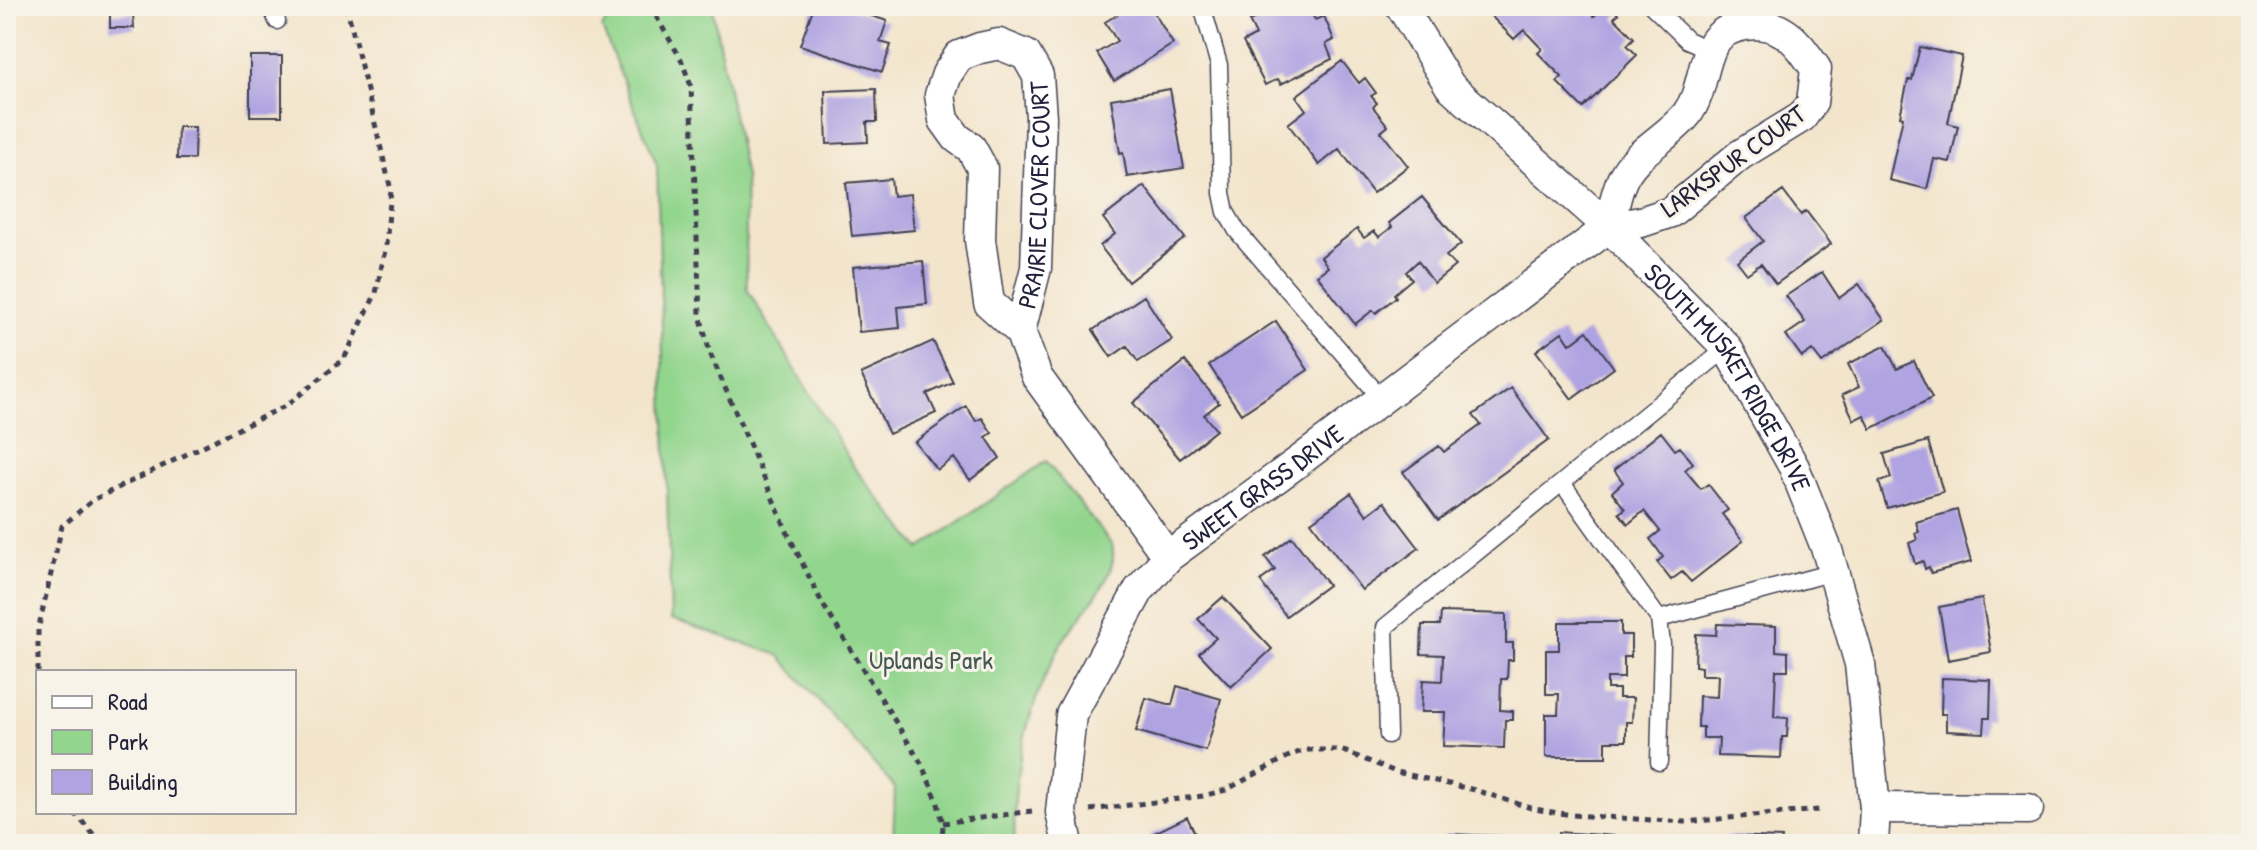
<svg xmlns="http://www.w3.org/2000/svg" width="2257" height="850" font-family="'Patrick Hand',sans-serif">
<rect width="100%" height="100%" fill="#f7f3e8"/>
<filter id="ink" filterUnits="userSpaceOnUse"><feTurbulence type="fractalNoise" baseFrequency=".0125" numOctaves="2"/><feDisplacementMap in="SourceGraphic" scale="16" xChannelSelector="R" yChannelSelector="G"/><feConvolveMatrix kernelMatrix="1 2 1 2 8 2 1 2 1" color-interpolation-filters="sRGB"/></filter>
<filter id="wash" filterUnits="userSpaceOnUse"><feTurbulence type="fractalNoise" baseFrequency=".006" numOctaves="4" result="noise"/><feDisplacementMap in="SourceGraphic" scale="32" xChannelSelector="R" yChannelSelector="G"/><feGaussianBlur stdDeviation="1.8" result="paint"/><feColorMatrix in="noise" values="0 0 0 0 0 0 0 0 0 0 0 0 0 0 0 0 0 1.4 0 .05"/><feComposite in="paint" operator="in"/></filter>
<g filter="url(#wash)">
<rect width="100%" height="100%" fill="#f3e5cc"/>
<path fill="#92d58d" stroke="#5a7c64" stroke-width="2" d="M616 6H712L745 177 747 289 855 469 920 549 1046 461 1112 545C1121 579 1077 615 1061 644 1027 706 1011 774 1015 844H893L895 788 779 655 671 619 657 165 602 28Z"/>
<g id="blocks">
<path fill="#afa3e1" d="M814 6H841L887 21 880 42 891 45 882 72 800 45Z
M1132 6H1150L1173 44 1114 81 1097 53 1117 41 1105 22Z
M1282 6H1308L1315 20 1324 16 1334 40 1326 44 1332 59 1281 84 1278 79 1265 85 1243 42 1256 35 1249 21Z
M1491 6H1584L1594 16 1604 6H1609L1618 14 1614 18 1634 38 1627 45 1637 55 1583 108 1557 82 1562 77 1538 53 1542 49 1524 30 1514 39 1486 11Z
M133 13 134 28H110V14Z
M1920 47 1962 56 1948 123 1958 126 1950 162 1934 159 1927 189 1889 180 1903 117 1900 116 1908 80H1912Z
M250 56H282V116H250Z
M1342 61 1359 83 1365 78 1376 93 1371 96 1377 103 1373 107 1388 126 1381 132 1408 166 1373 193 1339 149 1319 165 1288 124 1306 110 1296 96Z
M876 89 877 122H867L868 142 827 144 825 91Z
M1170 89 1184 168 1127 177 1123 152 1120 153 1111 99Z
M178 127H195L194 159H177Z
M891 179 893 196 910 194 914 230 852 236 846 183Z
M1144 186 1185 238 1128 282 1100 246 1115 234 1103 218Z
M1783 191 1801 215 1806 211 1831 244 1776 284 1761 264 1747 274 1737 261 1763 241 1746 218Z
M1422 197 1461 244 1446 256 1455 266 1434 283 1418 261 1406 272 1412 279 1394 294 1396 297 1376 313 1373 310 1355 324 1317 275 1328 267 1321 257 1357 229 1364 238 1374 231 1379 237 1392 227 1389 223Z
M923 261 927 304 898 307 900 328 859 332 853 267Z
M1822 272 1839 298 1859 284 1884 320 1822 363 1812 350 1802 357 1786 335 1805 322 1786 296Z
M1144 296 1172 340 1138 362 1127 346 1111 357 1093 330Z
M1276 321 1308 370 1241 414 1209 365Z
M1587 331 1614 368 1572 399 1536 351 1562 332 1570 344Z
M933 341 953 382 927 394 936 413 889 434 861 374Z
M1885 346 1897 369 1914 361 1932 398 1871 429 1864 415 1854 420 1842 395 1859 387 1848 364Z
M1185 361 1219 403 1204 415 1216 430 1180 459 1133 403Z
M1511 388 1549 440 1438 520 1403 472 1439 446 1444 452 1481 425 1473 415Z
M966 406 976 421 982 418 992 433 986 437 1000 458 970 480 954 458 937 470 915 442Z
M1661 432 1675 450 1680 447 1693 463 1685 470 1701 489 1708 484 1728 510 1722 514 1743 541 1691 582 1682 572 1671 580 1657 562 1663 557 1650 539 1660 531 1644 511 1628 524 1619 513 1625 509 1612 492 1623 482 1614 470Z
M1928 441 1943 492 1887 508 1879 482 1891 478 1884 454Z
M1351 493 1367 515 1384 502 1419 548 1362 590 1311 522Z
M1957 510 1971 562 1931 573 1929 567 1925 569 1923 561 1915 564 1909 543 1917 540 1915 533 1919 532 1916 522Z
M1292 537 1328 585 1286 616 1260 581 1275 570 1265 557Z
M1223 597 1272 649 1231 687 1199 653 1216 638 1198 619Z
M1982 599 1991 652 1948 660 1939 607Z
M1441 612 1506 614V643H1513V660H1508L1507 679H1501L1500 710 1513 711V720H1505L1504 748 1443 746 1445 712H1421L1423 680 1442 681 1443 655 1421 654 1422 625H1440Z
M1559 622H1621V635H1631V657H1624V678H1607V689H1619V698H1633L1632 722H1626V741H1606V757H1546V714H1558L1559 694H1546V650H1559Z
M1717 624 1776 626V651L1788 652V670H1776L1774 717 1788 718 1787 737H1782L1781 758 1718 756 1719 738H1703V727H1698L1699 696 1717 697 1718 675H1701V667L1695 666 1696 634 1716 635Z
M1942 678 1991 680 1990 718H1985L1984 733 1946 731V714H1941Z
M1177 686 1221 699 1206 751 1136 731 1146 698 1172 705Z
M1187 817 1199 842 1211 836 1215 844H1154L1150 835Z
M1559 832 1614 836V844H1559Z
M1446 834 1503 836V844H1445Z
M1726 836 1782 838 1781 844H1726Z"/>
</g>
</g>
<g filter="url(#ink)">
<use href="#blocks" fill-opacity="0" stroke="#413f51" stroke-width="2"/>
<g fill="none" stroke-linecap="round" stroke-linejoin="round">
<g stroke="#413f51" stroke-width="19">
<path id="lane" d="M271 6 277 21
M1202 6 1219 65 1222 193 1226 212 1237 231 1382 399
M1652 6 1687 40 1710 50
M1562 483 1659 619 1662 644 1659 762
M1659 619 1833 572
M1388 735 1385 627 1727 348"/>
</g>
<g stroke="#413f51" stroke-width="33">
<g id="street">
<path id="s1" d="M1401 6 1450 86 1609 227 1727 348 1794 467 1827 550 1860 664 1875 808 1873 844"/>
<path id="s2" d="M1020 331 1036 268 1041 117 1038 76 1026 55 999 44 980 48 959 56 947 74 940 95 944 120 957 138 971 148 982 168 980 240 989 303 1020 331 1037 377 1168 557"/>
<path d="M1875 808 2028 809"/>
<path id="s3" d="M1068 844 1061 812 1071 715 1139 590 1168 557 1302 459 1609 227 1641 222 1671 212 1740 155 1802 117 1812 103 1816 69C1807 56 1797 40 1783 32 1762 19 1724 22 1712 46 1701 68 1702 94 1687 114 1668 138 1634 152 1622 180 1615 194 1613 212 1609 227"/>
</g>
</g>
<path stroke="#413f51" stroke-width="5" stroke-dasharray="6 6" stroke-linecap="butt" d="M650 6 681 59 691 86 700 315 710 353 789 536 822 603 921 763 937 800 943 823 942 844
M38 672V630L62 526 93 500 287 405 344 359 376 293 386 246 391 190 349 16 344 6
M1090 810 1203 796 1226 790 1293 754 1307 750H1341L1396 772 1475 790 1534 809 1572 815 1685 822 1819 810
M74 812 102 844
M943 823 1032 811"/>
<use href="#lane" stroke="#fff" stroke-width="16"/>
<use href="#street" stroke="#fff" stroke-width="30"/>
</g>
</g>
<g text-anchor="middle" stroke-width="6" stroke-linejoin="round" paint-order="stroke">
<g font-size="26" fill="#22223b" stroke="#f7f3e8">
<text transform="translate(1733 161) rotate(-36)" y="9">LARKSPUR COURT</text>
<text dy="9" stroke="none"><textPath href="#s2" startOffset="138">PRAIRIE CLOVER COURT</textPath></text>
<text dy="9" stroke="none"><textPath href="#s1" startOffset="500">SOUTH MUSKET RIDGE DRIVE</textPath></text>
<text dy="9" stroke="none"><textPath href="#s3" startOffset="434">SWEET GRASS DRIVE</textPath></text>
</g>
<g font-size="26" fill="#445854" stroke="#f7f3e8">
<text x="931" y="669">Uplands Park</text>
</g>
</g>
<rect width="2257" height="850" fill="none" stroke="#f7f3e8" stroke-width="32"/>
<rect x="36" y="670" width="260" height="144" fill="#f7f3e8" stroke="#a29fa3" stroke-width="2"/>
<rect x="52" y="696" width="40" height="12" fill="#ffffff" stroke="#a29fa3" stroke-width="2"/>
<text x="108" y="710" font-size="24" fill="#22223b">Road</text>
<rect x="52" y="730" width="40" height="24" fill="#92d58d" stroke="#a29fa3" stroke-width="2"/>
<text x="108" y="750" font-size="24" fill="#22223b">Park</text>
<rect x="52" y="770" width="40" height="24" fill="#afa3e1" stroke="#a29fa3" stroke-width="2"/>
<text x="108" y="790" font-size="24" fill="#22223b">Building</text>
</svg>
